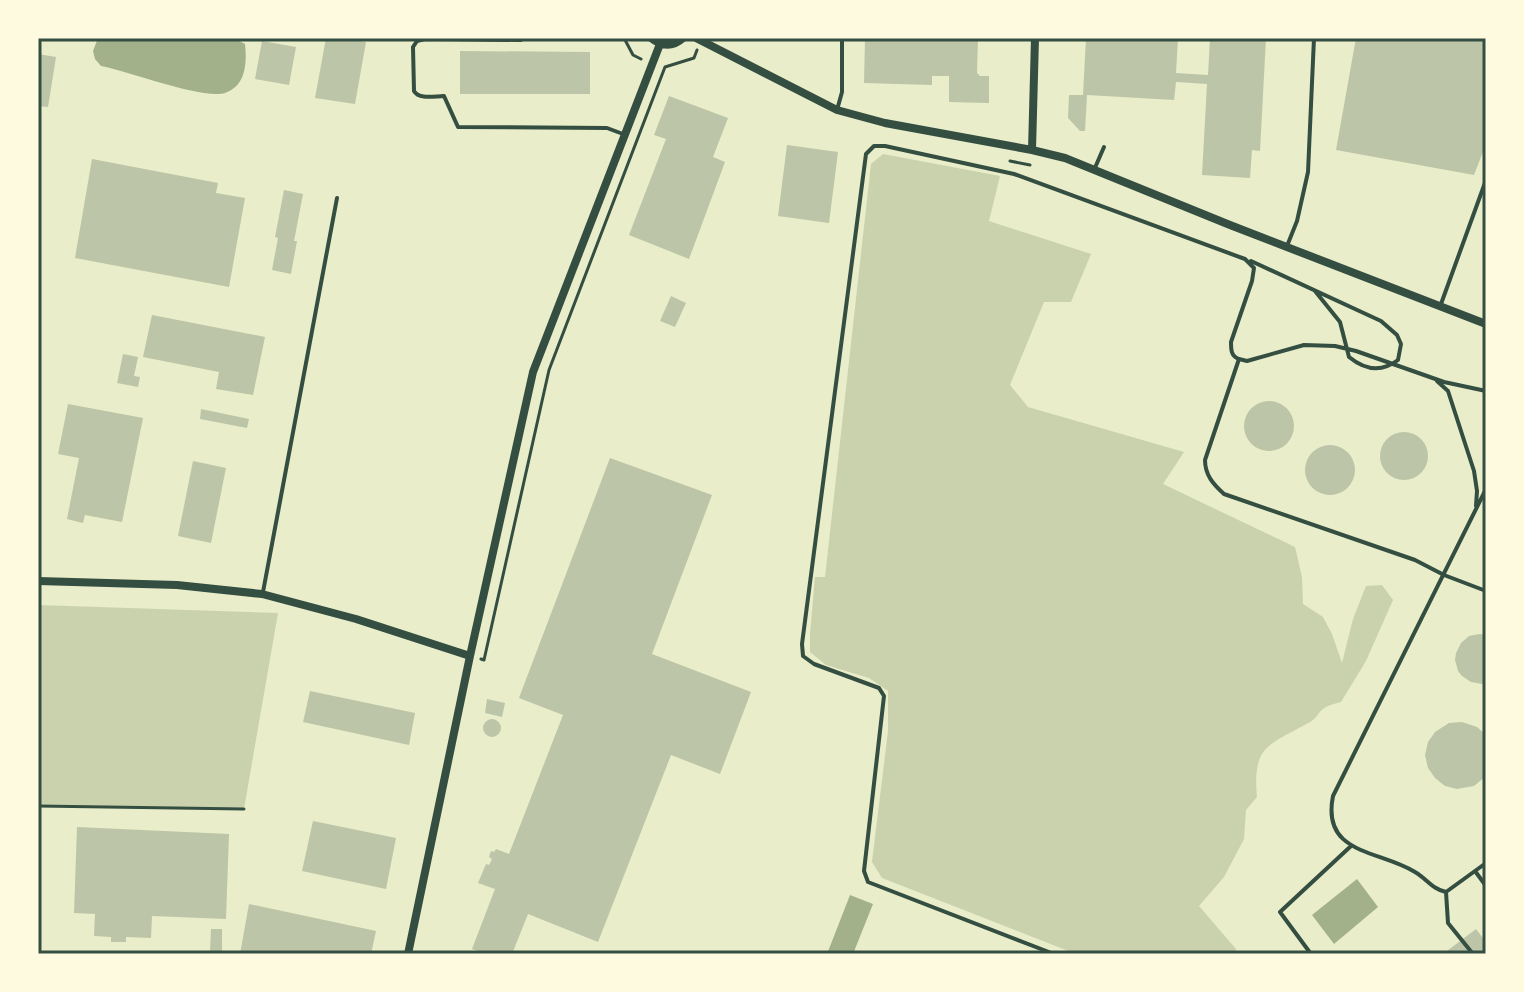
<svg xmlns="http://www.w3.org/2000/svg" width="1524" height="992" font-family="Inter,sans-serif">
<rect width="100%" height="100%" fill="#e9edc9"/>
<path fill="#cad2ad" d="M883 154 1000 176 989 221 1091 254 1071 302H1044L1010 385 1028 407 1184 452 1163 484 1295 547 1302 577 1303 604 1323 617 1332 634 1342 663 1353 619 1366 586 1382 585 1393 600 1366 661 1341 702C1334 704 1328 705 1323 709 1318 713 1316 719 1310 722 1270 745 1252 744 1257 797L1246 810 1244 839 1224 877 1199 906 1236 949 1235 954H1076L882 878 872 862 888 731V691L869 678 826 665 810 652V634L815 577H825L871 164Z
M38 605 278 613 244 809 38 806Z"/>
<path fill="#a3b18a" d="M98 38H234L245 44C247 63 246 86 225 93 203 100 128 71 101 66L95 59 93 51Z
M1357 879 1378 907 1334 944 1312 915Z
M850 895 873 904 853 954H827Z"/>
<path fill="#bcc5a7" d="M326 38H342L366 42 355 104 315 98Z
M865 38H978L977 73 980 76H989V103L949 102V76H932V85L864 83Z
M1086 38H1178L1176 73 1208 75 1210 38H1266L1260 151 1252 150 1250 178 1202 175 1207 84 1176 82 1174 100 1087 95 1085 131H1080L1068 118 1069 95H1083Z
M1356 38H1486V144L1474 175 1336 150Z
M262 41 296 47 289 85 255 79Z
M460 51 590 52V94H460Z
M38 54 56 57 48 107 38 106Z
M669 96 728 118 713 157 725 162 689 259 629 235 666 139 654 135Z
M787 145 838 152 829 223 778 216Z
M92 159 218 183 216 193 245 198 229 287 75 258Z
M284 190 303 194 294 241H297L291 274 272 270 278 238 275 237Z
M671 296 686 303 675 327 660 321Z
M152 315 265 337 253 395 216 389 219 372 143 357Z
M123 354 138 357 134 376 140 377 138 387 117 383Z
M1244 426a25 25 0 1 1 50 0a25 25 0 1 1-50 0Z
M68 404 143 418 122 522 85 515 83 523 67 519 79 458 58 454Z
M201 409 249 419 247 428 200 419Z
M1380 456a24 24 0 1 1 48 0a24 24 0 1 1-48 0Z
M1305 470a25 25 0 1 1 50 0a25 25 0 1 1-50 0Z
M610 458 712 495 652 654 751 692 720 774 671 755 598 942 528 914 512 954H486L472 949 495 889 478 883 486 864 489 865 492 859 489 857 491 851 494 852 496 849 509 854 563 715 519 698Z
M193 461 226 468 211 543 178 536Z
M1480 634 1486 635V683L1482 684 1471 682 1462 676 1458 671 1455 660 1456 653 1461 643 1469 636Z
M310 691 415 713 409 745 303 722Z
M487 699 505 703 502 717 485 713Z
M483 728a9 9 0 1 1 18 0a9 9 0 1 1-18 0Z
M1462 722 1477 727 1486 735V776L1474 786 1457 789 1445 786 1435 778 1428 768 1425 755 1428 742 1435 732 1449 723Z
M313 821 396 838 386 889 302 871Z
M77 827 229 834 226 919 152 916 151 938 126 937V942H111V937L94 936 95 914 74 913Z
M249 904 376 931 371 954H240Z
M211 929H222V951H210Z
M1476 929 1486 942V954H1443Z"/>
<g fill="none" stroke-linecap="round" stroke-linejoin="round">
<path stroke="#344e41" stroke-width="3" d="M624 38 633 55 641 59
M1010 161 1030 165
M481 659 484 660 549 370 665 67 694 58 697 50
M38 806 244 809"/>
<path stroke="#344e41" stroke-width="4" d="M521 38V40L425 39 417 41 413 47 414 91C419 100 435 96 444 96L458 127 607 128 623 134
M837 110 842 92V38
M1094 170 1104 147
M1287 246 1297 221 1308 172 1314 38
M1251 261 1381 321 1397 335 1401 344 1398 360C1381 373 1365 370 1349 357L1340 322 1315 291
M1441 304 1486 180
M1437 381 1448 391 1474 471 1477 491 1476 506
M1486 391 1444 382 1356 351 1335 346 1304 345 1247 361 1239 359 1205 460C1205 475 1213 484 1224 494L1415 560 1444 575 1486 591
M1486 489 1333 796C1321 855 1380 850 1415 872 1427 879 1432 889 1446 892L1486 863
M263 592 337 198
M1475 871 1486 886
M1446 892 1448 923 1473 954
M1054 954 868 882 864 871 884 696 879 688 814 664 803 656 802 644 866 154 874 146H885L1014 174 1245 259 1254 268 1252 281 1231 342C1231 350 1231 356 1239 359
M1311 954 1280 912 1351 846"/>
<path stroke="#344e41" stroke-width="8" d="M651 38C662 47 673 47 683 38
M696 38 837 110 885 123 1032 150 1065 158 1230 225 1486 324
M1032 150 1035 38
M38 581 177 585 262 594 356 619 470 656
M408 954 470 656 533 372 660 44"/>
</g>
<rect width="1524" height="992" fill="none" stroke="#fefae0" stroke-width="80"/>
<rect x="40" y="40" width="1444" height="912" fill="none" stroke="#344e41" stroke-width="3"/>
</svg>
